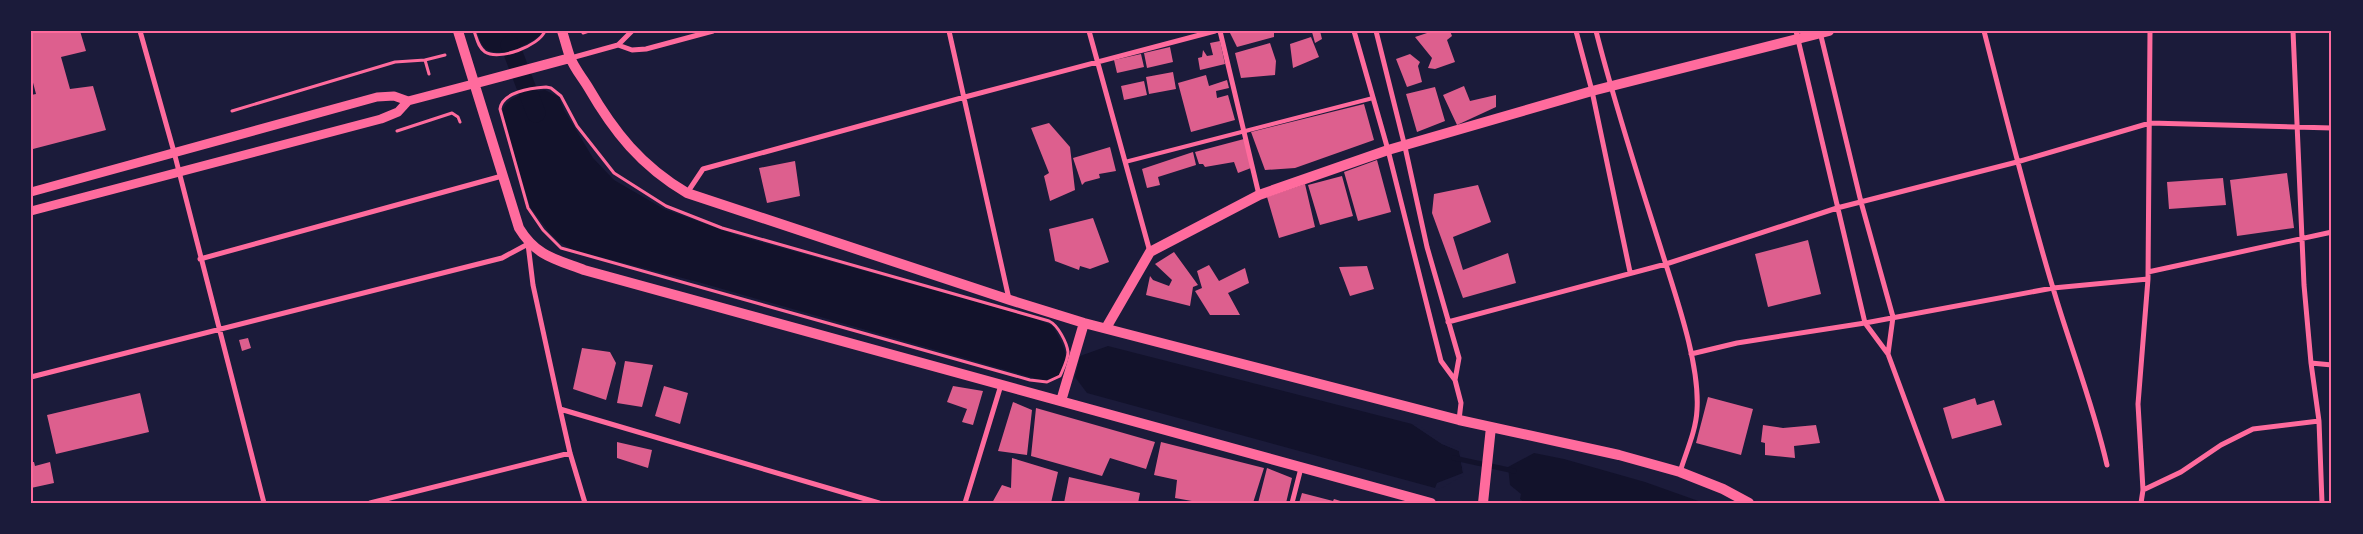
<svg xmlns="http://www.w3.org/2000/svg" width="2363" height="534" font-family="Commissioner,sans-serif">
<rect width="100%" height="100%" fill="#1b1b3a"/>
<path fill="#12122b" d="M477 31H540L541 34C532 44 498 59 486 49 481 45 479 37 477 31Z
M545 90 559 97 564 110 593 158 614 180 664 209 739 236 1034 318 1053 326C1060 340 1075 361 1059 375 1055 378 1048 379 1044 381L698 282 573 250 559 242 549 232 530 207 502 113C505 95 530 92 545 90Z
M1108 346 1412 424 1442 444 1459 451 1463 473 1435 488 1087 393 1075 377 1080 356Z
M1534 453 1564 459 1645 482 1704 503H1525L1520 499 1521 494 1510 485 1508 467Z"/>
<path fill="#1b1b3a" d="M1412 424 1418 425 1443 442 1460 449 1464 475 1440 489 1435 488 1437 483 1463 473 1459 451 1442 444Z"/>
<g fill="none" stroke-linecap="round" stroke-linejoin="round">
<path stroke="#12122b" stroke-width="5" d="M1454 458 1514 471"/>
<path stroke="#12122b" stroke-width="19" d="M510 45 536 113"/>
</g>
<path fill="#dd5f8e" d="M31 31H80L86 51 61 57 70 89 93 86 106 130 33 149 31 95 36 94 31 75Z
M1229 31H1274V37L1237 47Z
M1309 31H1320L1322 39 1315 43 1312 32 1310 33Z
M1433 31H1450L1452 36 1447 40 1455 62 1435 69 1428 68 1432 58 1415 37Z
M1311 37 1319 57 1293 68 1290 44Z
M1220 41 1225 64 1200 70 1198 58 1202 57 1203 50 1207 56 1213 55 1210 43Z
M1270 43 1276 61 1275 75 1241 78 1235 53Z
M1170 47 1173 62 1147 68 1144 53Z
M1141 54 1144 67 1117 73 1114 60Z
M1410 54 1420 62 1418 66 1422 82 1407 87 1396 59Z
M1173 72 1176 89 1149 94 1146 77Z
M1206 75 1209 86 1227 80 1229 88 1216 91 1217 98 1228 95 1235 120 1191 132 1178 83Z
M1144 81 1147 95 1124 100 1121 86Z
M1464 86 1470 101 1496 95V107L1457 125 1443 95Z
M1435 87 1445 121 1417 132 1406 94Z
M1364 104 1374 140 1295 168 1265 170 1251 132Z
M1049 123 1070 147 1075 190 1050 201 1044 176 1049 173 1031 128Z
M1244 139 1251 168 1238 173 1234 162 1205 167 1203 164H1199L1195 152Z
M1110 147 1116 171 1099 174 1100 178 1085 182 1082 185 1073 158Z
M1193 152 1196 165 1158 177 1160 185 1147 188 1142 169Z
M1377 160 1391 212 1358 221 1344 172Z
M795 161 800 196 767 203 759 168Z
M2287 173 2294 228 2237 236 2230 180Z
M1342 176 1353 216 1320 225 1308 185Z
M2223 178 2226 205 2169 209 2167 182Z
M1305 184 1315 227 1279 238 1267 197Z
M1478 185 1491 222 1453 237 1463 270 1508 253 1516 283 1463 298 1432 213 1434 194Z
M1093 218 1109 262 1090 269 1080 266 1079 270 1055 261 1049 229Z
M1808 240 1821 294 1768 307 1755 254Z
M1174 252 1198 285 1193 287 1190 306 1146 295 1150 276 1153 280 1169 286 1172 280 1155 264Z
M1209 265 1219 281 1245 268 1249 283 1228 293 1240 315H1210L1195 291 1202 288 1197 271Z
M1367 266 1374 289 1350 296 1339 267Z
M248 338 251 348 242 351 239 340Z
M582 348 610 352 616 363 606 400 573 389Z
M625 361 653 365 642 407 617 403Z
M664 386 688 393 680 424 655 416Z
M953 386 983 391 973 425 962 422 967 409 947 402Z
M140 393 149 432 56 454 47 415Z
M1708 397 1753 409 1741 455 1696 443Z
M1975 398 1977 405 1994 400 2002 425 1952 439 1943 408Z
M1013 402 1032 410 1027 455 998 451Z
M1036 408 1155 442 1146 469 1110 458 1102 476 1031 456Z
M1763 425 1783 428 1816 425 1820 443 1794 446 1795 458 1765 455V443L1761 442Z
M617 442 652 450 648 468 617 458Z
M1161 442 1264 468 1253 503H1203L1175 498 1177 480 1154 475Z
M1012 458 1058 472 1051 503H992L1002 485 1011 488Z
M31 462H34L35 466 50 462 54 483 31 488Z
M1267 468 1292 478 1286 503H1258Z
M1069 477 1140 493 1138 503H1064Z
M1302 493 1333 501 1334 499 1347 503H1299Z"/>
<g fill="none" stroke-linecap="round" stroke-linejoin="round">
<path stroke="#ff6b9d" stroke-width="3" d="M474 31C477 39 478 47 485 52 499 61 539 46 545 31
M583 33 589 31
M429 74 425 60 445 55
M546 87 551 88 561 96 577 126 614 173 666 206 722 228 1049 321C1058 325 1067 343 1068 352 1068 360 1063 369 1060 376L1047 382 1030 380 561 248 543 230 528 208 500 109C502 92 531 88 546 87Z
M232 111 395 62 425 60
M397 131 452 113 458 117 460 122"/>
<path stroke="#ff6b9d" stroke-width="4" d="M1125 162 1373 98"/>
<path stroke="#ff6b9d" stroke-width="5" d="M140 31 174 152 264 503
M949 31 1009 299
M1089 31 1150 252
M1220 31 1259 195
M1354 31 1388 150 1441 361 1455 380
M1376 31 1405 147 1427 247 1459 358 1455 380 1461 403 1459 420
M1576 31 1592 91 1630 272
M1596 31C1615 106 1639 179 1662 252 1676 297 1700 364 1697 410 1696 431 1686 452 1680 472
M1796 31 1865 323 1888 354 1943 503
M1984 31C2007 121 2029 210 2056 298 2073 354 2094 408 2107 465
M2293 31 2304 285 2311 363 2319 421 2322 503
M1820 32 1861 202 1893 317 1888 354
M618 45 632 31
M571 58 618 45 632 50 646 49 713 31
M687 193 703 169 965 97 1215 31
M200 259 502 176
M2148 272 2332 232
M1448 322 1666 264 1837 208 2017 162 2150 123 2332 128
M1691 354 1737 343 1865 323 2053 288 2148 279
M2311 363 2332 365
M31 377 502 258 528 244 533 285 560 409 879 503
M560 409 570 453 585 503
M2143 490 2181 472 2221 445 2253 429 2319 421
M370 503 570 453
M965 503 1001 385
M1292 503 1301 468
M2141 503 2143 490 2138 404 2148 279 2150 31"/>
<path stroke="#ff6b9d" stroke-width="9" d="M31 192 377 97 394 96 408 101
M31 211 381 119 398 112 408 101 473 84"/>
<path stroke="#ff6b9d" stroke-width="10" d="M458 31 519 228C536 256 555 259 584 270L1431 503
M562 31C565 40 567 49 570 57 574 68 582 77 588 87 614 132 641 166 687 193L1010 300 1084 323 1459 420 1619 455 1680 472 1723 489 1749 503
M473 84 570 58
M1106 328 1150 252 1259 195 1388 150 1592 91 1829 31
M1061 401 1084 323
M1483 503 1491 427"/>
</g>
<rect width="2363" height="534" fill="none" stroke="#1b1b3a" stroke-width="65"/>
<rect x="32" y="32" width="2298" height="470" fill="none" stroke="#ff6b9d" stroke-width="2"/>
</svg>
